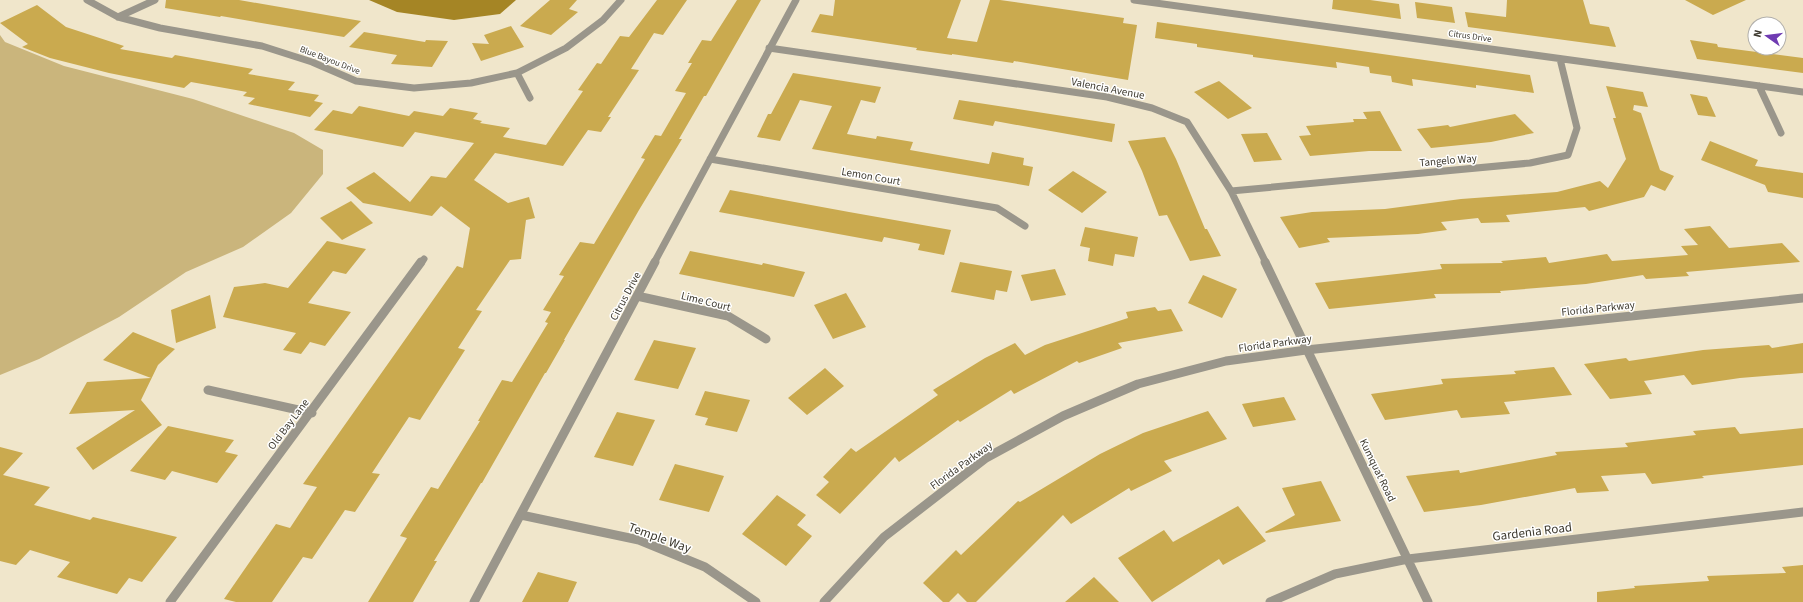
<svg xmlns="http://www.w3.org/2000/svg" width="1803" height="602" font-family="'Source Sans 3',sans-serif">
<rect width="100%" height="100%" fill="#f0e6cb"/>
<path fill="#cab57c" d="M0 35 5 42 64 66 193 99 294 133 323 150V174L291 213 243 247 186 272 119 317 39 359 0 375Z"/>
<path fill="#a58525" d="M369 0H516L500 14 454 20 397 12Z"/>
<path fill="#caaa4f" d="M166 0H239L361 21 344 37 221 16 220 17 165 8Z
M550 0H577L569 9 578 12 551 35 520 26Z
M657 0H687L663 35 654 33 631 69 639 70 608 117H611L601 132 588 130 563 166 495 153 474 180 508 203 529 197 535 218 526 220 521 259 510 260 476 310 482 311 458 348 465 350 420 420 409 417 372 473 380 474 355 512 345 510 312 559 303 557 272 602H236L224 599 276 524 290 528 317 487 303 484 457 266 463 268 470 228 441 206 432 216 363 203 346 188 374 172 410 202 431 176 446 178 474 143 415 132 403 147 314 130 333 110 352 114 359 106 409 116 414 111 443 116 450 108 478 113 473 119 482 121 480 123 510 128 503 137 546 145 583 91 578 90 597 63 601 64 620 36 629 37Z
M737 0H761L706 96H704L679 139H682L639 210 564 340H565L546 373H545L482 483H481L434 561H437L413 602H368L407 538 400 536 431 487 438 489 480 421H478L502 380 512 382 548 323 545 322 551 312 543 310 564 276 559 275 580 242 594 244 645 159 641 158 655 135 661 136 686 93 675 91 692 63H688L702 40 711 41Z
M835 0H961L947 38 977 42 990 0H1000L1124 18 1123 23 1137 25 1128 80 1014 61 1013 63 952 54V55L916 50 917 48 811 32 820 14 833 16Z
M1333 0H1370L1399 4 1401 19 1332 9Z
M1507 0H1583L1590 24 1609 27 1616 47 1468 27 1465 12 1506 17Z
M1685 0H1746L1713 15Z
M1415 2 1452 7 1455 23 1417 18Z
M37 5 66 27 124 46 120 49 172 58 175 55 253 69 248 74 295 82 288 90 319 95 314 101 323 103 310 117 248 104 255 98 243 96 247 92 191 82 184 88 109 73 50 58 22 47 28 44 0 23Z
M1157 22 1530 75 1534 93 1476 85V88L1412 79 1413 86 1392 82 1391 76 1370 73 1369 67 1336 62 1337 68 1253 57V55L1197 47V44L1155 38Z
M511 26 524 47 481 61 472 43 489 44 484 35Z
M364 32 425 42 426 40 448 41 432 67 391 64 397 55 349 47Z
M1690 40 1717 44 1718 47 1803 58V73L1697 59Z
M793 73 881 87 875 103 861 100 847 134 876 139 877 136 913 142 910 150 989 164 992 152 1024 158 1023 165 1033 167 1029 186 812 149 832 106 800 100 780 141 757 137 768 114H771Z
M1219 81 1252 108 1228 119 1194 92Z
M1606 86 1643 92 1648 107 1634 105 1633 110 1641 113 1660 170 1674 176 1665 191 1651 185 1644 197 1589 211 1585 207 1506 215 1510 222 1481 223 1478 218 1441 222 1447 230 1418 234 1327 238 1330 242 1299 248 1280 217 1312 212 1385 209 1461 199 1557 192 1600 181 1608 188 1626 159 1613 118H1616Z
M1690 94 1707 97 1716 117 1698 115Z
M959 100 1115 124 1112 142 995 121 993 126 953 119Z
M1380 111 1402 151H1369L1310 156 1299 136 1311 135 1306 126 1354 122 1353 119H1367L1363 112Z
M1515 114 1534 133 1491 142 1431 148 1417 129 1448 125 1450 127Z
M1267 133 1282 160 1254 162 1241 134Z
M1165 137 1176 159 1205 229H1207L1221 256 1190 261 1167 215 1159 216 1142 171 1128 141Z
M1710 141 1758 160 1755 166 1803 173V198L1768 192 1765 185 1701 160Z
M1073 171 1107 192 1082 213 1048 190Z
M730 190 849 212 951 230 944 255 918 250 920 244 884 237 882 242 719 212Z
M351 201 373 223 342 240 320 218Z
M1710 226 1729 248 1782 243 1800 262 1686 272 1689 276 1646 279 1643 275 1586 284 1500 291 1501 293 1434 294 1436 298 1329 309 1315 283 1442 269 1440 264 1503 263 1501 261 1546 257 1549 263 1607 254 1612 261 1688 255 1681 246 1698 245 1684 229Z
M1085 227 1138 237 1134 257 1115 254 1113 266 1088 261 1090 248 1080 246Z
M327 241 366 249 346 274 333 271 308 303 351 312 325 346 310 342 301 354 283 350 296 333 223 317 234 287 265 283 288 288Z
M690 251 762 265 763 263 805 272 794 297 679 274Z
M960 262 1012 271 1007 292 996 290 994 300 951 292Z
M1055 269 1066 295 1031 301 1021 275Z
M1203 275 1237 289 1222 318 1188 303Z
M846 293 866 327 833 339 814 305Z
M210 295 216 328 176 343 171 310Z
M1155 307 1158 311 1171 309 1183 331 1118 343 1122 348 1079 363 1077 361 1014 394 1011 390 960 422 958 420 899 462 895 457 840 514 816 495 829 482 823 477 851 448 856 452 938 395 933 390 985 358 1015 343 1025 355 1045 345 1128 318 1126 312Z
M133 332 175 349 158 365 141 400 162 425 93 470 76 448 135 410 69 414 87 382 151 378 103 360Z
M654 340 696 348 678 389 634 380Z
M1803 343V373L1740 378 1692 385 1684 375 1644 381 1652 394 1610 399 1584 364 1626 358 1629 361 1703 350 1769 345 1772 348Z
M1554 367 1572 395 1504 402 1510 414 1461 418 1457 410 1385 420 1371 394 1443 384 1441 379 1516 374 1514 371Z
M825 368 844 386 807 415 788 398Z
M705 391 750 400 737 432 705 425 708 418 695 415Z
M1284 397 1296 420 1253 427 1242 404Z
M1208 411 1227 439 1164 461 1172 471 1131 491 1129 488 1071 524 1063 515 976 602H967L958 593 949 602H943L923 583 956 550 961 555 1018 501 1020 502 1100 454 1143 433Z
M617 412 655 420 633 466 594 457Z
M168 426 234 440 225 452 238 455 217 483 172 471 165 480 130 471Z
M1735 427 1740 434 1803 428V465L1702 476 1704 478 1652 484 1645 473 1601 476 1609 491 1577 493 1575 488 1481 505 1424 512 1406 476 1459 470 1460 473 1557 455 1555 452 1628 447 1625 443 1696 435 1693 431Z
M0 447 23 453 3 475 50 487 34 505 90 520 93 517 177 537 142 582 129 578 117 594 57 577 70 562 30 550 16 565 0 561Z
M675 464 724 476 709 512 659 500Z
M1321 481 1341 521 1266 533 1265 532 1295 515 1282 488Z
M777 495 806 515 797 525 812 536 786 566 742 534Z
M1238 506 1266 541 1223 565 1219 559 1152 602 1118 558 1164 530 1173 542Z
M1803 565V602H1597V592L1635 588 1634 586 1709 581 1707 576 1786 573 1782 567Z
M538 572 577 582 568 602H522Z
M1094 577 1119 602H1065Z"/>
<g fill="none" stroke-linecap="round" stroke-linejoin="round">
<path stroke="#9a968b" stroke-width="7" d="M87 0 118 17 160 28 262 46 312 62 356 81 414 88 471 83 517 73 566 48 603 20 621 0
M1134 0 1803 92
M118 17 155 0
M769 48 1107 97 1152 108 1187 122 1231 191 1266 263
M517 73 530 98
M1759 86 1781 133
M710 159 997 208 1025 226
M1231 191 1530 163 1568 155 1577 128 1560 59
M421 263 424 259
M654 263 796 0"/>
<path stroke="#9a968b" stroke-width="9" d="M1265 262 1428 602
M637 296 728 316 766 339
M208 390 312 413
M521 515 639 540 705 567 756 602
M170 602 421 262
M474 602 655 262
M1270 602 1335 574 1408 559 1803 512"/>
<path stroke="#9a968b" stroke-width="9" d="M824 602 884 537 986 458 1063 416 1138 384 1226 361 1306 350 1803 298"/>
</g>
<g text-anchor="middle" stroke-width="3" stroke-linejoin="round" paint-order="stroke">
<g font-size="9" fill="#3e3a2f" stroke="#fff">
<text transform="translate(1470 36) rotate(8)" y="3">Citrus Drive</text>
<text transform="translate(330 60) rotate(21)" y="3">Blue Bayou Drive</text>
</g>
<g font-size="11" fill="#3e3a2f" stroke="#fff">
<text transform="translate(1108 88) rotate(11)" y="4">Valencia Avenue</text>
<text transform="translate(1448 160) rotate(-5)" y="4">Tangelo Way</text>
<text transform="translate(871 176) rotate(10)" y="4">Lemon Court</text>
<text transform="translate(625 296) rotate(-62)" y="4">Citrus Drive</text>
<text transform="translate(706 301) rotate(14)" y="4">Lime Court</text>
<text transform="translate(1598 308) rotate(-6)" y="4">Florida Parkway</text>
<text transform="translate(1275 343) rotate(-8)" y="4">Florida Parkway</text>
<text transform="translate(288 424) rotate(-53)" y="4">Old Bay Lane</text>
<text transform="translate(961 465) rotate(-36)" y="4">Florida Parkway</text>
<text transform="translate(1378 470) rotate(64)" y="4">Kumquat Road</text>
</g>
<g font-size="13" fill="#3e3a2f" stroke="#fff">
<text transform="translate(1532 531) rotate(-7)" y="5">Gardenia Road</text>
<text transform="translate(660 537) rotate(20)" y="5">Temple Way</text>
</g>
</g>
<g transform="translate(1767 36) rotate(284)"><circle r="19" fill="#ffffff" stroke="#b2b0ac"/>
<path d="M0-3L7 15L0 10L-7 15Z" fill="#6f3bb2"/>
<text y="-6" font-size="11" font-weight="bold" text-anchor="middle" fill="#3e3a2f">N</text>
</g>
</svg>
